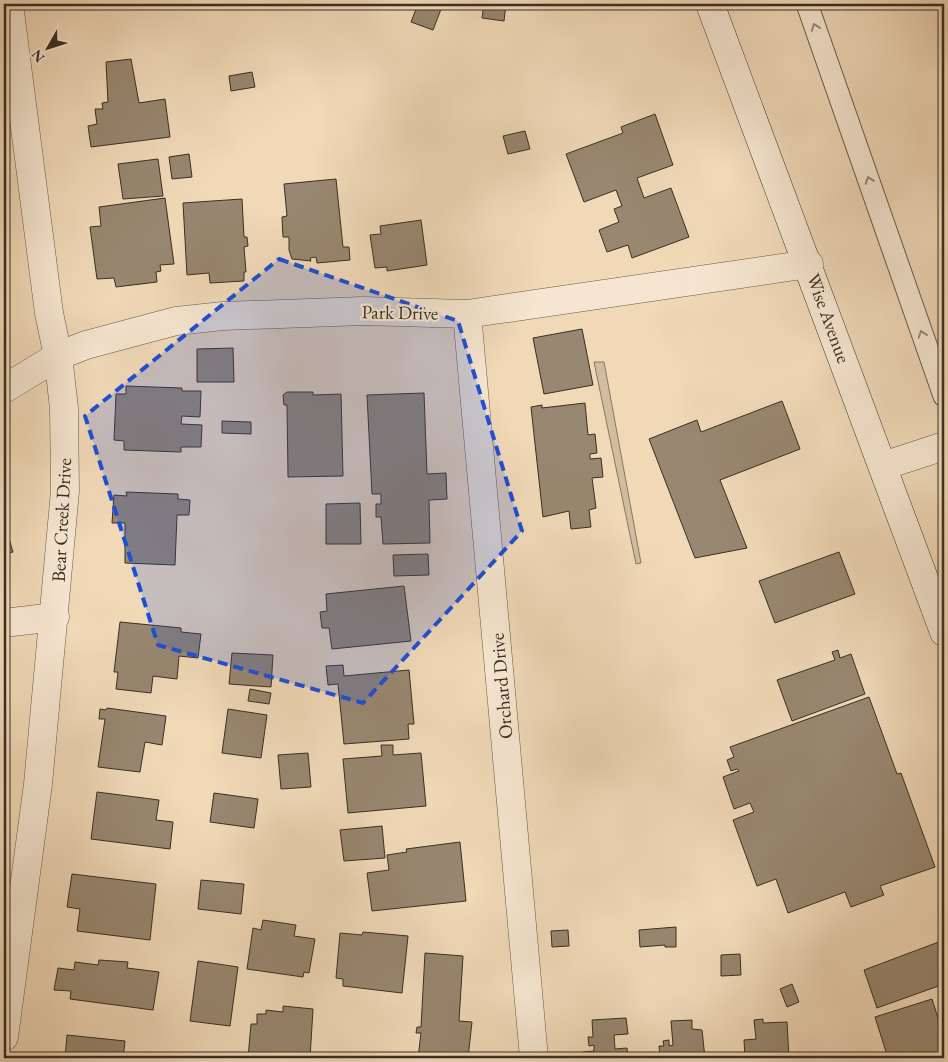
<svg xmlns="http://www.w3.org/2000/svg" width="948" height="1062" font-family="'EB Garamond',serif">
<rect width="100%" height="100%" fill="#f1d9b8"/>
<filter id="stains"><feTurbulence type="fractalNoise" baseFrequency=".004" numOctaves="4"/><feColorMatrix values="0 0 0 0 .2 0 0 0 0 .09 0 0 0 0 .02 0 0 0 .5 -.17"/></filter>
<radialGradient id="worn" r=".72"><stop offset=".6" stop-color="#630" stop-opacity="0"/><stop offset="1" stop-color="#630" stop-opacity=".3"/></radialGradient>
<path fill="#d2bc9f" stroke="#857662" d="M594 362H604L641 563 636 564Z"/>
<path fill="#988771" stroke="#382f24" d="M418 4H443L433 30 411 22Z
M484 4H506L504 21 482 18Z
M131 59 139 103 165 99 170 137 91 147 88 126 97 124 95 109H103L102 103 108 102 106 62Z
M252 72 255 87 231 91 229 76Z
M655 114 673 165 637 178 644 198 671 188 689 237 632 258 628 245 607 252 599 230 619 222 614 209 622 206 616 190 584 202 566 154 623 133 621 127Z
M525 131 530 149 508 154 503 136Z
M189 154 192 177 172 179 169 157Z
M158 159 163 196 123 199 118 164Z
M336 179 343 247H349L350 260 317 263 316 257 310 258 311 261 292 259 289 250V237H283L282 217 287 216 284 184Z
M165 198 174 264 160 265 161 271 156 272 157 282 116 287 114 278 97 279 90 227 101 226 99 207Z
M242 199 244 237H247L248 246 244 247 246 272H244V281L210 283 209 273 187 275 183 203Z
M421 220 427 265 387 271V267L375 268 370 235 381 234 380 226Z
M582 329 593 385 544 394 533 338Z
M233 348 234 382H197V349Z
M126 386 182 388V391H201L200 417 182 416 181 424 202 425 201 447H181V452L124 450V441L114 440 116 394H126Z
M287 392H313V395L341 394 343 476 288 477 287 405H284L283 395Z
M424 393 427 474 446 473 447 499 429 500 430 543 383 544 381 517H376V504H381V494H372L367 395Z
M782 401 800 449 720 480 747 548 695 558 649 439 697 420 701 432Z
M585 403 588 435 595 434 597 453 590 454V459L601 458 603 477 592 478 596 508 589 510 591 527 571 529 569 511 543 517 531 407 542 405V408Z
M222 421 251 422V434L222 433Z
M126 492 178 494V499L190 500 189 515H177L175 565 125 563V523H112L114 495 127 496Z
M360 503 361 544H326V504Z
M4 522 13 552 4 554Z
M839 552 855 594 775 623 759 581Z
M428 554 429 575 394 576 393 555Z
M404 586 411 641 332 649 329 628H322L320 612 327 611 326 594Z
M120 622 181 628V632L201 634 198 658 179 656 177 679 153 676 151 693 116 689 118 672H114Z
M838 650 840 658 851 654 865 694 792 721 777 680 835 660 832 652Z
M232 653 273 655 271 687 229 684Z
M343 665 344 676 409 670 414 724H408L409 739 344 744 338 684 328 685 326 666Z
M250 689 271 693 269 704 248 701Z
M869 697 897 774 901 773 935 867 880 886 884 895 851 907 845 892 788 913 776 879 757 886 733 820 754 812 750 803 734 809 723 777 739 771 737 769 731 771 727 760 734 757 730 747Z
M107 708 166 716 162 745 145 742 140 772 98 767 105 719H99L100 709 106 710Z
M228 709 267 715 261 758 222 753Z
M381 745H393V755L421 753 426 806 348 813 343 759 382 756Z
M308 753 311 787 281 789 278 755Z
M97 792 159 800 156 820 173 822 170 849 91 839Z
M214 793 258 799 254 828 210 822Z
M382 826 385 858 344 861 340 830Z
M460 842 466 901 372 911 367 873 389 870 387 855 407 852 406 849Z
M72 874 156 884 150 940 77 931 80 909 67 907Z
M201 880 244 884 241 914 198 909Z
M263 920 296 925 294 936 315 939 309 973 304 972 303 977 247 969 253 928 261 930Z
M676 927V947H665V945L640 947 639 930Z
M568 930 569 946 552 947 551 931Z
M363 932 408 936 402 993 343 986V979L336 978 340 933 362 935Z
M944 940V984L877 1008 864 970Z
M425 953 463 956 459 1021 472 1022 468 1058H418L421 1033H416L417 1027H421Z
M740 954 741 975 721 976V955Z
M99 960 128 962 127 968 159 972 153 1010 70 999 71 991 54 990 58 968 74 970 75 962 98 965Z
M198 961 238 967 230 1026 190 1021Z
M792 984 799 1002 787 1007 780 989Z
M932 999 944 1037V1058H888L875 1017Z
M283 1006 313 1009 310 1058H248L251 1024H257V1014H266V1010L283 1012Z
M626 1018 628 1034 614 1035 615 1049 627 1048 628 1058H583V1052L594 1051V1045L589 1046 588 1037H593L592 1020Z
M763 1019V1023L787 1022 789 1058H745L744 1040 756 1039 754 1020Z
M692 1020V1029L702 1030 705 1058H660L659 1046H664L663 1041 669 1040V1046L673 1045 671 1021Z
M67 1035 125 1041 123 1058H65Z"/>
<g fill="none" stroke-linecap="round" stroke-linejoin="round">
<g stroke="#665a49" stroke-width="23">
<path id="service" d="M807 4 944 396"/>
</g>
<g stroke="#665a49" stroke-width="29">
<path id="minor" d="M467 314 534 1058
M4 389 58 356 86 345 176 321 223 316 363 311 467 314 809 264
M883 466 944 446
M4 623 55 617
M4 1037 38 784 65 491 64 408 58 356 49 313 9 4"/>
</g>
<g stroke="#382f24" stroke-width="29">
<path id="secondary" d="M710 4 944 632"/>
</g>
<use href="#service" stroke="#f6e6d1" stroke-width="21"/>
<use href="#minor" stroke="#f6e6d1" stroke-width="28"/>
<use href="#secondary" stroke="#f6e6d1" stroke-width="28"/>
</g>
<defs><path id="oneway-chevron" d="M-2-3.5L2.5 0L-2 3.5" fill="none" stroke-width="1.6" stroke-linecap="round" stroke-linejoin="round" transform="scale(1.25)"/></defs>
<g stroke="#978a7a">
<use href="#oneway-chevron" transform="translate(815 27) rotate(-110)"/>
<use href="#oneway-chevron" transform="translate(869 180) rotate(-110)"/>
<use href="#oneway-chevron" transform="translate(922 334) rotate(-109)"/>
</g>
<path fill="#1d4ed8" fill-opacity="0.2" stroke="#1d4ed8" stroke-width="4" stroke-dasharray="10 6" stroke-linejoin="round" d="M279 259 458 321 522 531 363 703 158 645 85 416Z"/>
<g text-anchor="middle" stroke-width="4.5" stroke-linejoin="round" paint-order="stroke">
<g font-size="19" fill="#382f24" stroke="#f6e6d1">
<text transform="translate(400 312) rotate(1)" y="7">Park Drive</text>
<text transform="translate(829 318) rotate(70)" y="7">Wise Avenue</text>
<text transform="translate(61 520) rotate(-87)" y="7">Bear Creek Drive</text>
<text transform="translate(501 686) rotate(-95)" y="7">Orchard Drive</text>
</g>
</g>
<rect width="948" height="1062" fill="none" stroke="#f1d9b8" stroke-width="20"/>
<rect x="5" y="5" width="938" height="1052" fill="none" stroke="#382f24" stroke-width="2.5"/>
<rect x="10" y="10" width="928" height="1042" fill="none" stroke="#382f24"/>
<g transform="translate(48 48) rotate(231)" stroke="#f6e6d1" stroke-width="4" paint-order="stroke">
<path d="M0-4L9 19L0 12L-9 19Z" fill="#382f24"/>
<text y="-8" font-size="14" font-weight="bold" text-anchor="middle" fill="#382f24">N</text>
</g>
<rect width="100%" height="100%" filter="url(#stains)"/>
<rect width="100%" height="100%" fill="url(#worn)"/>
</svg>
